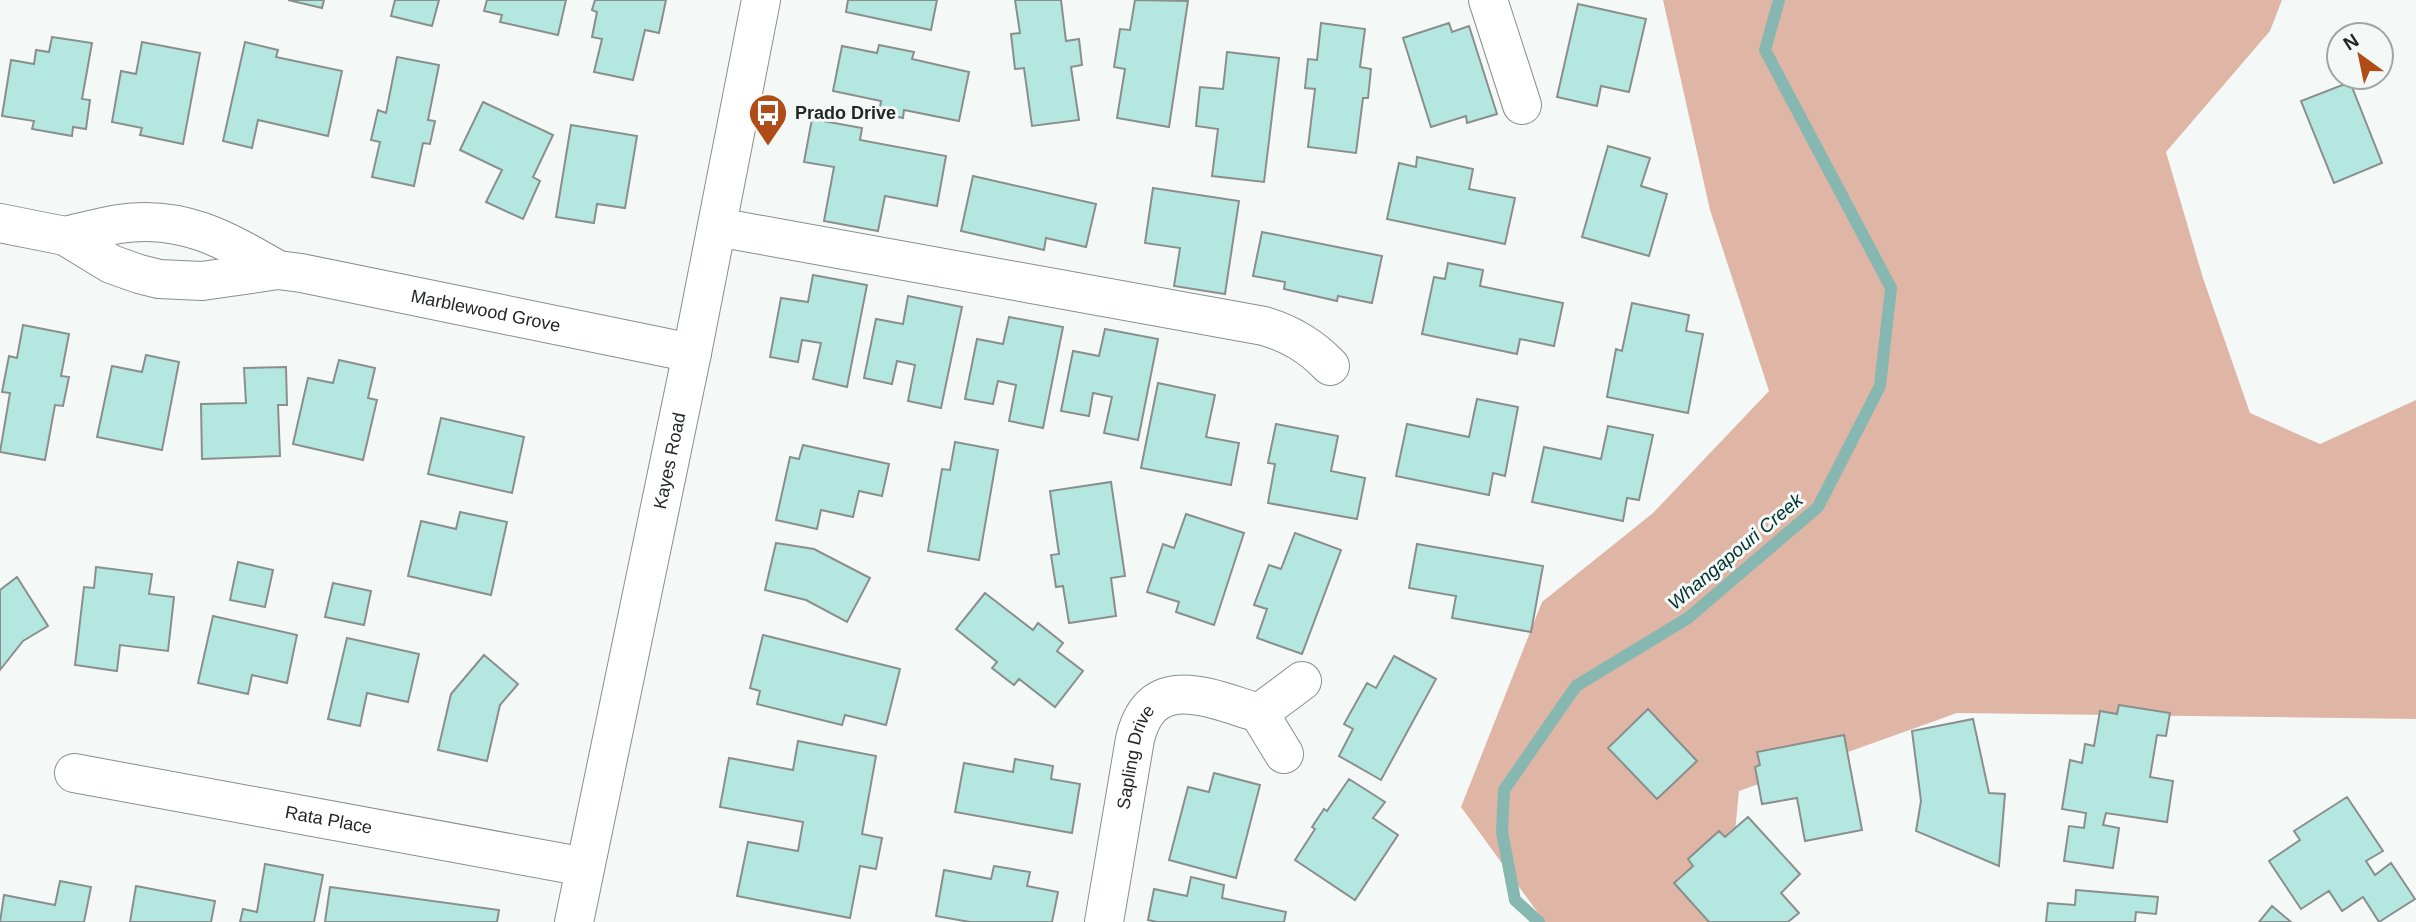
<svg xmlns="http://www.w3.org/2000/svg" width="2416" height="922" font-family="Helvetica,sans-serif">
<rect width="100%" height="100%" fill="#f4f9f8"/>
<path fill="#dfb6a5" d="M1663 0H2282L2270 31 2166 152 2203 278 2250 413 2320 444 2416 400V719L1957 713 1739 791 1726 922H1541V917L1461 807 1542 602 1653 513 1769 391 1710 210Z"/>
<g fill="none" stroke-linecap="round" stroke-linejoin="round">
<path stroke="#86b7b0" stroke-width="12" d="M1539 922 1515 900 1502 832 1504 790 1576 686 1688 618 1818 507 1880 386 1891 288 1765 50 1779 0"/>
</g>
<path fill="#b4e7df" stroke="#8a8f8e" stroke-width="2" d="M288 0H324L322 8Z
M395 0H439L432 26 391 16Z
M487 0H566L558 35 500 22 502 15 484 11Z
M595 0H666L659 33 645 30 633 80 594 72 602 39 592 37 597 12 592 10Z
M848 0H937L931 30 846 12Z
M1015 0H1061L1066 41 1079 39 1082 65 1071 67 1079 120 1032 126 1024 68 1015 69 1011 34 1020 33Z
M1135 0 1188 1 1169 127 1117 118 1125 69 1114 67 1120 29 1130 30Z
M1578 4 1646 19 1629 92 1601 86 1597 106 1557 97Z
M1321 23 1365 29 1360 67 1371 69 1368 98H1363L1356 153 1308 147 1315 89 1305 88 1308 59 1317 60Z
M1449 23 1452 32 1469 26 1497 114 1467 123 1466 116 1431 127 1403 38Z
M52 37 92 43 82 99 90 100 86 129 73 127 72 136 32 129 34 121 2 116 11 60 34 64 36 50 49 52Z
M142 42 200 53 183 144 140 135 142 128 112 122 121 71 136 74Z
M245 42 278 50 276 57 342 71 328 136 258 120 252 148 223 141Z
M879 45 914 52 912 59 969 72 959 121 904 110 903 118 879 113 881 101 833 91 842 46 877 53Z
M1227 52 1279 58 1264 182 1212 176 1218 129 1196 126 1200 87 1223 89Z
M397 57 439 65 428 120 435 121 430 144 423 143 414 186 372 177 380 142 371 140 378 110 386 113Z
M2350 82 2382 163 2334 183 2301 101Z
M483 102 553 135 533 177 540 181 523 219 486 202 502 170 460 150Z
M812 119 862 128 860 140 946 156 937 206 885 196 878 231 824 221 834 167 804 162Z
M571 125 637 136 625 208 597 204 594 223 556 217Z
M1608 146 1650 158 1641 186 1667 194 1649 256 1582 237Z
M1417 157 1473 169 1469 189 1515 198 1505 244 1387 219 1399 163 1416 167Z
M973 176 1096 204 1086 247 1046 238 1044 250 961 231Z
M1153 188 1239 201 1225 294 1174 286 1180 248 1145 243Z
M1262 232 1382 256 1372 303 1338 296 1337 301 1284 289 1285 282 1253 276Z
M1448 263 1483 270 1480 286 1563 303 1554 346 1520 339 1517 354 1422 334 1434 277 1445 279Z
M813 275 867 285 847 387 813 379 821 343 802 340 798 362 770 357 781 298 808 302Z
M908 296 962 307 941 408 908 401 915 365 897 361 892 384 864 378 876 319 903 324Z
M1632 303 1689 315 1686 331 1703 334 1688 413 1607 397 1616 349 1622 351Z
M1009 317 1063 327 1043 428 1009 421 1016 385 998 381 993 404 965 399 977 339 1003 344Z
M23 325 69 334 61 376 69 377 63 406 55 405 45 460 0 452 10 393 2 392 9 356 17 358Z
M1105 329 1158 339 1138 440 1104 433 1112 397 1093 393 1089 416 1061 411 1073 351 1099 356Z
M146 355 179 362 162 450 97 437 112 366 142 372Z
M339 360 375 368 368 398 377 400 363 460 293 444 308 378 333 383Z
M286 367 287 405H278L280 456 202 459 201 404 246 403 244 368Z
M1158 383 1215 395 1206 437 1239 443 1231 485 1141 468Z
M1477 399 1518 407 1505 476 1493 473 1489 495 1396 476 1407 424 1469 437Z
M441 418 524 437 512 493 428 474Z
M1276 424 1338 436 1331 471 1365 478 1357 519 1268 503 1275 464 1268 463Z
M1608 426 1653 435 1639 500 1627 498 1623 521 1532 502 1544 447 1601 459Z
M955 442 998 450 979 560 928 551 942 469 950 470Z
M803 445 889 464 882 496 859 491 853 517 821 510 817 529 776 520 790 457 799 459Z
M1111 482 1125 576 1111 578 1116 616 1069 623 1063 586 1056 587 1051 555 1059 554 1050 491Z
M460 512 507 522 491 595 408 576 421 521 456 529Z
M1186 514 1244 533 1214 625 1176 612 1179 602 1147 592 1163 544 1174 548Z
M1295 533 1341 550 1302 654 1257 638 1267 609 1254 605 1269 565 1281 569Z
M776 543 814 549 870 578 847 622 806 600 765 590Z
M1417 544 1543 566 1531 632 1452 618 1456 596 1409 588Z
M238 562 273 570 265 607 230 600Z
M96 567 152 574 149 594 174 597 168 651 120 645 117 671 75 665 84 587 94 588Z
M17 577 48 626 23 641 0 670V590Z
M333 583 371 591 364 625 325 617Z
M985 593 1033 630 1038 623 1063 643 1057 651 1083 671 1055 707 1019 679 1014 685 992 668 997 662 956 629Z
M213 616 297 635 287 683 252 675 248 694 198 683Z
M763 635 900 669 886 725 845 715 842 725 757 704 760 691 750 688Z
M347 638 419 654 408 702 367 693 360 726 328 719Z
M484 655 518 684 500 705 487 761 438 750 451 694Z
M1394 656 1436 679 1381 780 1339 756 1353 729 1344 724 1367 683 1376 688Z
M2119 705 2170 713 2166 736 2157 735 2150 777 2173 781 2167 822 2106 813 2103 825 2119 828 2113 868 2064 861 2069 826 2084 828 2086 813 2062 809 2070 760 2082 763 2085 744 2094 746 2100 711 2117 714Z
M1648 709 1697 761 1657 799 1608 748Z
M1973 719 1989 793 2005 794 1999 866 1916 831 1921 801 1912 731Z
M1844 735 1862 830 1805 841 1797 798 1762 804 1755 767 1760 765 1757 752Z
M798 741 876 756 862 834 882 838 876 869 860 866 850 918 737 896 748 842 798 851 803 822 720 807 729 758 793 770Z
M1015 759 1053 766 1051 779 1080 784 1072 833 955 812 964 763 1013 772Z
M1214 773 1260 785 1236 878 1169 860 1188 787 1209 792Z
M1349 779 1385 802 1373 818 1398 835 1355 900 1295 860 1315 829 1312 827 1324 809 1327 811Z
M2347 797 2383 851 2366 861 2375 875 2391 863 2415 899 2379 922 2363 897 2342 911 2329 891 2301 909 2269 861 2300 840 2294 831Z
M1748 817 1800 874 1781 893 1799 913 1788 922H1709L1674 883 1693 866 1688 859 1719 831 1725 837Z
M265 864 323 875 314 922H240L243 909 257 912Z
M994 866 1030 872 1027 886 1058 892 1052 922H970L936 916 944 870 991 879Z
M1191 877 1224 885 1222 898 1286 912 1284 922H1157L1148 920 1154 889 1187 896Z
M60 881 91 887 84 922H0L4 895 55 905Z
M136 886 215 901 211 922H130Z
M330 887 499 910 497 922H325Z
M2076 890 2158 897 2156 914 2136 912 2135 922H2046L2048 903 2075 905Z
M2272 906 2291 922H2259Z"/>
<g fill="none" stroke-linecap="round" stroke-linejoin="round">
<g stroke="#8a8e8d" stroke-width="40">
<g id="minor">
<path d="M1488 0 1522 105"/>
<path id="s1" d="M0 223 65 236 111 264 139 274 159 279 202 281 278 270 301 273 692 353"/>
<path d="M717 227 1264 326C1291 334 1311 346 1330 366"/>
<path d="M65 236C83 232 101 227 119 224 182 214 226 240 278 270"/>
<path d="M1284 754 1259 713 1302 681"/>
<path id="s2" d="M74 773 585 867"/>
<path id="s3" d="M574 922 692 353 761 0"/>
<path id="s4" d="M1104 922 1135 739C1152 669 1211 699 1259 713"/>
</g>
</g>
<use href="#minor" stroke="#fff" stroke-width="38"/>
</g>
<defs>
<g id="bus-pin" transform="scale(2.0125)"><path d="M0 17L-7.5 6A9.5 9.5 0 1 1 7.5 6Z" fill="#b04c17" stroke="#f4f9f8"/><path d="M-5-6H5V4H4V6H2V4H-2V6H-4V4H-5ZM-3.5-4V0h7V-4ZM-3.5 1.2v1.5H-2V1.2ZM2 1.2v1.5H3.5V1.2Z" fill="#fff"/></g>
</defs>
<g fill-rule="evenodd">
<use href="#bus-pin" x="768" y="113"/>
</g>
<g text-anchor="middle" stroke-width="6" stroke-linejoin="round" paint-order="stroke">
<g font-size="18" font-weight="bold" fill="#252726" stroke="#f4f9f8" text-anchor="start">
<text x="795" y="119">Prado Drive</text>
</g>
<g font-size="18" fill="#252726" stroke="#f4f9f8">
<text dy="6" stroke="none"><textPath href="#s1" startOffset="502">Marblewood Grove</textPath></text>
<text dy="6" stroke="none"><textPath href="#s3" startOffset="471">Kayes Road</textPath></text>
<text dy="6" stroke="none"><textPath href="#s4" startOffset="168">Sapling Drive</textPath></text>
<text dy="6" stroke="none"><textPath href="#s2" startOffset="259">Rata Place</textPath></text>
</g>
<g font-size="19" font-style="italic" fill="#00312c" stroke="#f4f9f8">
<text transform="translate(1735 551) rotate(-40)" y="7">Whangapouri Creek</text>
</g>
</g>
<g transform="translate(2360 56) rotate(327)"><circle r="33" fill="#f4f9f8" stroke="#a1a5a4" stroke-width="2"/>
<path d="M0-5L12 26L0 18L-12 26Z" fill="#b04c17"/>
<text y="-10" font-size="19" font-weight="bold" text-anchor="middle" fill="#252726">N</text>
</g>
</svg>
